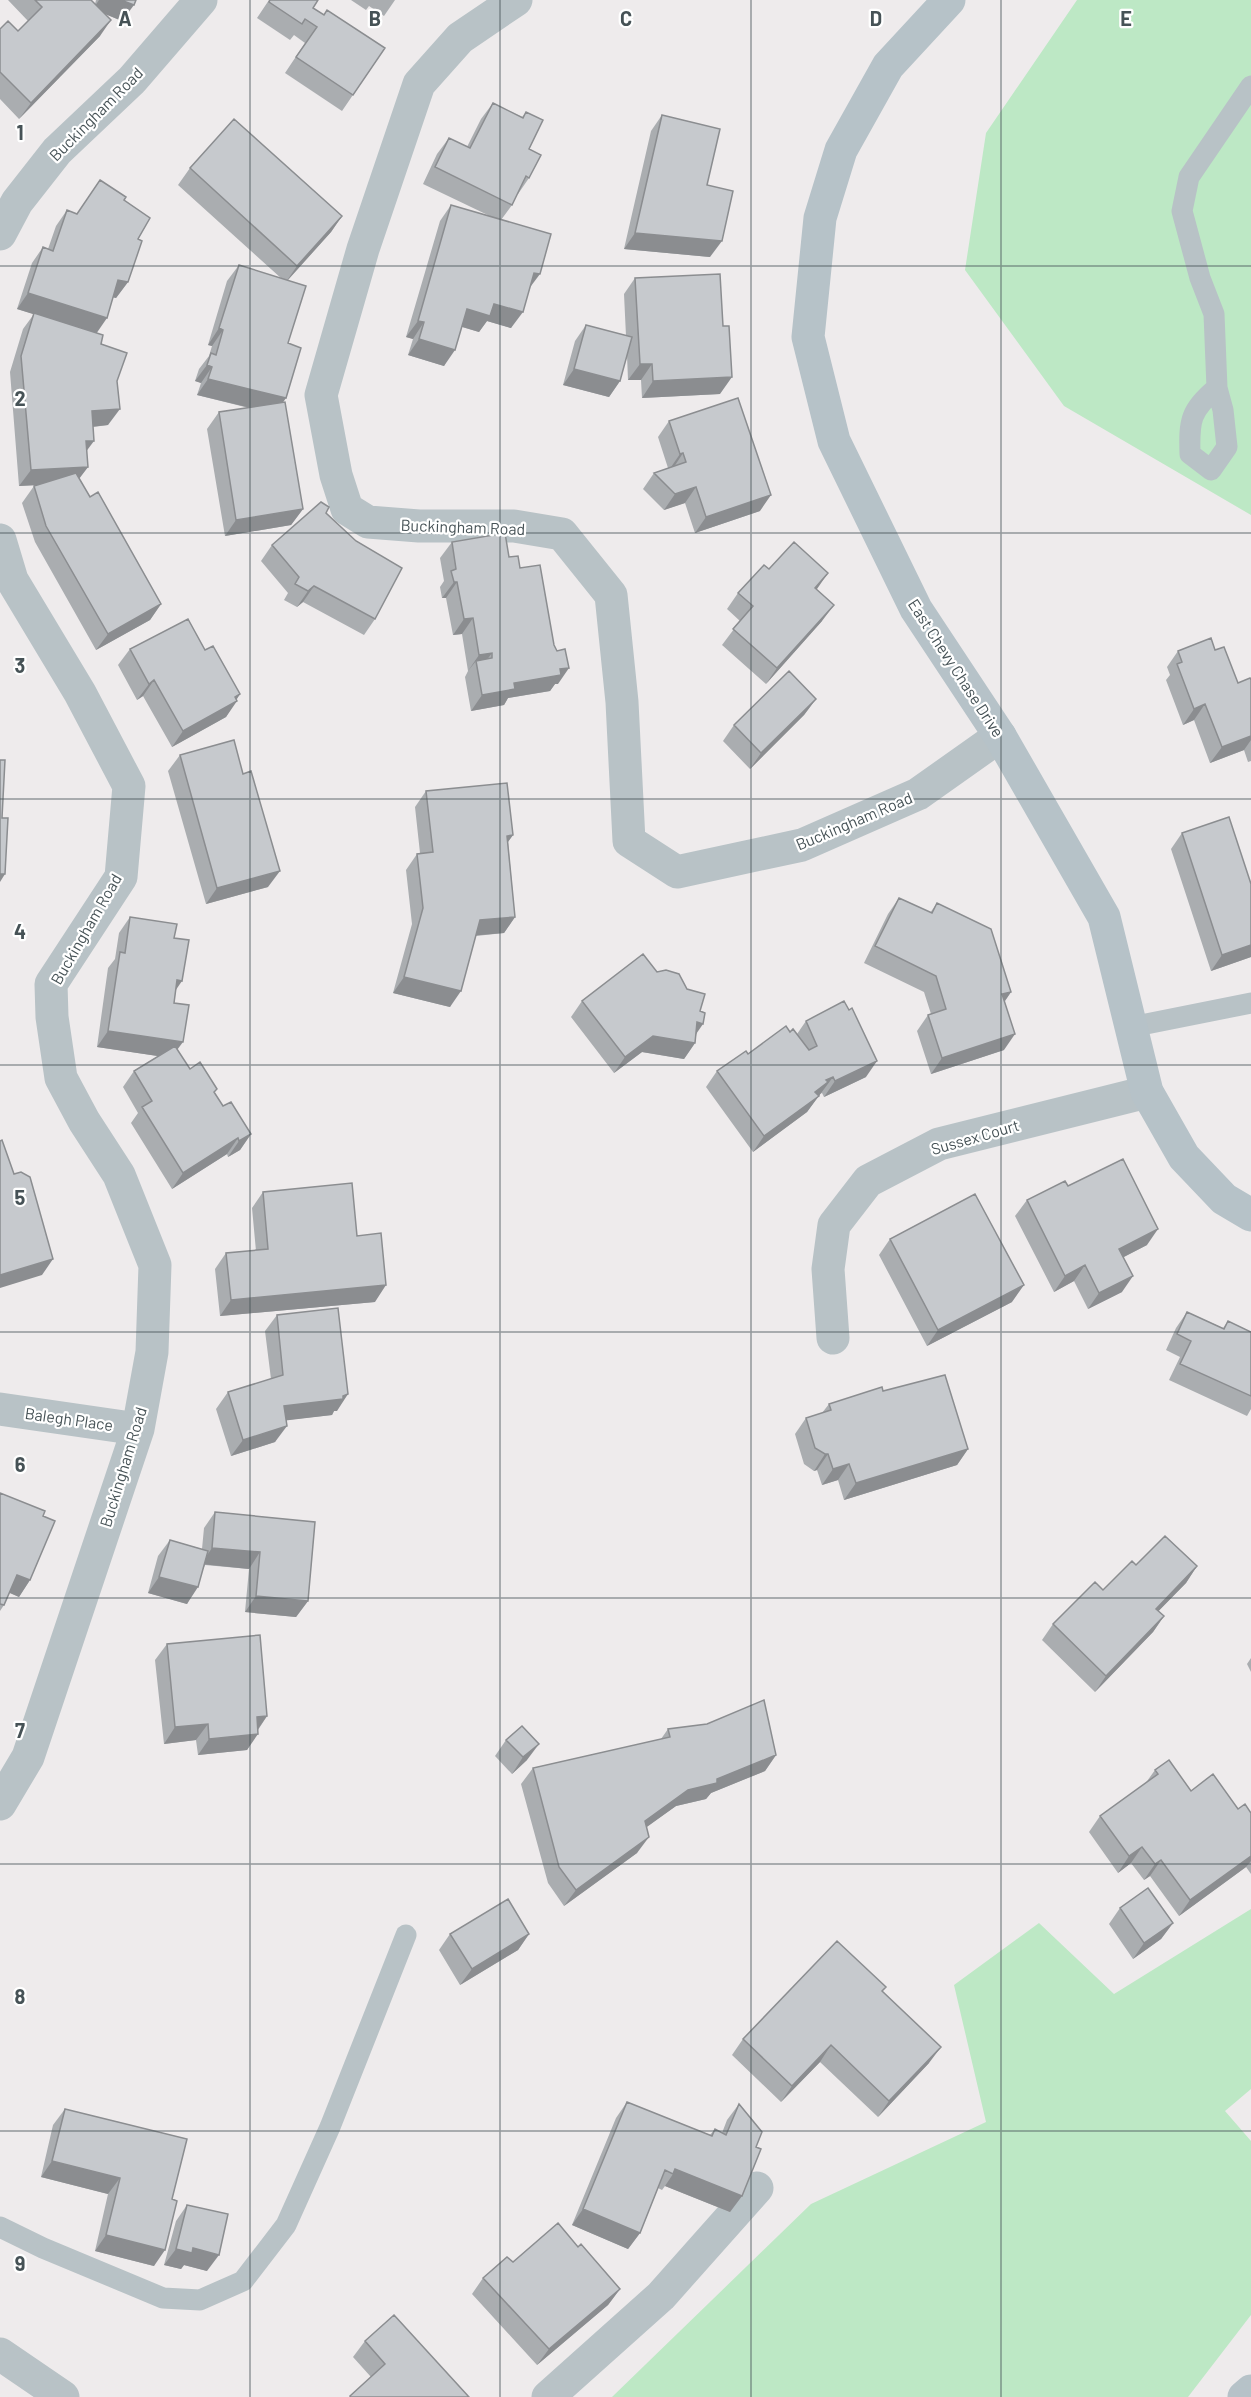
<svg xmlns="http://www.w3.org/2000/svg" width="1251" height="2397" font-family="Barlow,sans-serif">
<rect width="100%" height="100%" fill="#eeebec"/>
<path fill="#bde8c5" d="M1077 0H1251V515L1064 406 965 270 986 133Z
M1251 1909V2089L1225 2111 1251 2141V2315L1188 2397H612L811 2204 986 2122 954 1985 1039 1923 1114 1994Z"/>
<g fill="none" stroke-linecap="round" stroke-linejoin="round">
<path stroke="#b8c2c6" stroke-width="21" d="M1217 388 1214 314 1200 278 1182 211 1189 177 1251 86
M1217 388 1223 410 1227 447 1211 470 1190 454C1189 421 1190 410 1217 388Z
M1131 1027 1251 1003
M0 2227 43 2248 163 2298 200 2300 243 2281 286 2225 330 2127 406 1935"/>
<path stroke="#b8c2c6" stroke-width="33" d="M516 0 460 38 419 84 363 249 321 395 336 475 347 509 368 522 419 526H514L562 534 611 595 622 702 629 841 677 872 802 845 918 794 1000 736
M0 234 17 202 57 151 132 80 201 0
M0 540 12 580 80 693 129 786 121 877 51 984 52 1017 61 1078 84 1121 119 1175 155 1265 152 1352 138 1429 28 1757 0 1804
M833 1338 828 1269 834 1225 868 1181 939 1144 1147 1092
M0 1409 138 1429
M0 2354 63 2397
M548 2397 661 2296 757 2188"/>
<path stroke="#b6c2c8" stroke-width="33" d="M949 0 888 66 841 150 820 218 808 337 834 441 916 609 1000 736 1104 917 1147 1092 1184 1157 1224 1199 1251 1215
M1244 2397 1251 2391"/>
</g>
<path fill="#aaadb0" d="M8 0H91L95 4 96 0H136L122 21 105 14 100 36 19 119 0 99V29L18 31 28 21Z
M269 0 313 8 324 15 385 48 342 111 285 73 305 43 294 35 290 40 257 18Z
M351 0H395L384 16 369 6 366 10Z
M493 103 522 117 526 112 529 149V178L518 194 517 193 512 205 501 220 530 289 511 328 487 321 479 332 462 327 444 366 408 355 413 339 406 337 440 221 451 205 494 218 423 184 437 154 449 138 467 147 481 119Z
M662 115 710 257 624 249 651 131Z
M190 168 342 216 331 232 288 280V343L283 402 303 509 291 525 225 536 207 429 219 412 249 408 197 395 201 383 195 381 199 369 209 356 212 346 208 345 227 281 239 265 282 279 178 185Z
M124 200 138 239 128 282 116 298 113 297 96 333 117 381 108 425 93 427 86 451 88 467 79 478 90 497 161 604 150 620 96 650 35 542 22 503 34 486 37 485 19 486 10 372 23 329 34 314 17 309 32 263 43 247 48 249 56 226 67 210 77 214Z
M635 278 720 394 642 398 641 380H628L627 355 620 381 609 397 563 385 575 341 586 325 626 336 624 294Z
M669 421 760 511 695 533 685 503 664 510 643 489 654 473 668 468 658 437Z
M326 513 375 619 364 635 303 602 297 607 284 600 288 593 261 561 272 545Z
M452 542 509 557 520 568 558 684H555L550 691 508 698 504 705 471 711 465 677 468 671 462 634 453 635 446 598H442L440 587 444 581 440 558Z
M816 590 822 621 766 684 722 645 740 621 727 609 738 593Z
M130 649 205 650 240 694 226 717 172 747 143 696 137 700 118 665Z
M1215 650 1238 683 1251 680V761L1248 762 1244 750 1210 763 1194 720 1183 725 1166 680 1170 675 1167 667 1178 651Z
M816 699 804 715 750 769 723 741 734 725Z
M180 755 268 887 206 904 168 771Z
M426 791 513 835 508 842 515 917 504 933 476 936 450 1007 393 993 412 924 406 870 417 854 420 853 415 807Z
M1182 833 1251 884V957L1211 971 1171 849Z
M899 898 930 913 937 903 1011 992 1005 1001 1004 1050 931 1074 917 1031 928 1015 931 1014 924 992 864 963 888 914Z
M130 917 174 938 176 989 174 1003 177 1050 190 1069 217 1089 214 1093 223 1106 251 1134 240 1150 228 1157 227 1154 172 1189 131 1123 138 1113 123 1087 134 1071 158 1056 97 1047 108 968 115 959 119 933Z
M657 972 700 1011 695 1043 684 1059 642 1052 614 1073 571 1017 582 1001Z
M806 1021 866 1077 824 1097 822 1093 820 1094 807 1112 753 1152 706 1087 717 1071 790 1032 797 1034Z
M1068 1186 1147 1245 1124 1257 1122 1292 1088 1309 1074 1281 1054 1292 1015 1216 1027 1200Z
M263 1192 375 1302 220 1316 215 1269 226 1253 256 1251 252 1208Z
M890 1239 1012 1302 927 1346 879 1255Z
M1187 1312 1223 1328 1228 1321 1251 1332V1409L1247 1416 1169 1380 1180 1357 1166 1350 1176 1328Z
M277 1315 337 1411H334L332 1415 286 1420 275 1442 231 1456 216 1409 228 1392 271 1379 265 1331Z
M883 1391 968 1449 957 1465 844 1500 838 1480 822 1485 817 1470 814 1471 804 1464 795 1434 806 1418 822 1413 829 1404Z
M0 1493 43 1516 30 1580 19 1597 9 1592 4 1605 0 1611Z
M215 1512 315 1522 308 1601 296 1617 245 1612 249 1569 205 1565 187 1604 148 1593 158 1556 170 1540 202 1549 204 1528Z
M1136 1565 1197 1566 1186 1583 1158 1611 1164 1616 1153 1632 1095 1692 1042 1640 1053 1624 1103 1590Z
M167 1644 267 1716 258 1730 247 1750 198 1755 196 1740 164 1744 155 1660Z
M1251 1658V1672L1247 1664Z
M668 1729 776 1755 765 1771 711 1793 706 1799 676 1806 646 1827 637 1853 564 1906 548 1883 521 1784 533 1768 661 1739Z
M506 1740 527 1760 512 1774 495 1756Z
M1155 1770 1191 1791 1251 1813V1874L1246 1867 1179 1916 1150 1876 1144 1880 1131 1863 1118 1873 1089 1832 1100 1816 1145 1784Z
M1120 1908 1173 1923 1161 1939 1133 1959 1109 1924Z
M450 1934H529L518 1950 460 1985 439 1950Z
M882 1992 929 2063 878 2117 820 2062 781 2102 732 2055 743 2039Z
M627 2102 710 2135 715 2129 722 2133 727 2120 739 2104 756 2147 742 2196 730 2212 665 2186 662 2190 658 2188 640 2233 628 2249 572 2225 616 2118Z
M65 2109 187 2139 154 2266 95 2251 108 2194 41 2177 53 2125Z
M187 2205 207 2271 184 2265 181 2269 164 2265 176 2221Z
M578 2247 620 2289 608 2305 537 2365 472 2294 483 2278 513 2262Z
M365 2341 469 2397H349L371 2377 353 2357Z"/>
<path fill="#8b8d90" d="M99 0H121L134 5 122 21 93 9Z
M111 20 100 36 19 119 31 103Z
M342 216 331 232 286 282 297 266Z
M635 233 722 241 710 257 624 249Z
M534 273 540 274 528 290Z
M118 280 128 282 116 298 107 296Z
M28 293 107 318 96 334 17 309Z
M494 304 523 312 511 328 487 321 479 332 456 325 467 309Z
M418 321 424 322 413 339 406 337Z
M219 328 223 330 212 346 208 345Z
M419 339 455 350 444 366 408 355Z
M640 364H652L641 380H628Z
M207 365 212 367 201 383 195 381Z
M574 369 620 381 609 397 563 385Z
M732 377 720 394 642 398 653 381Z
M208 379 286 398 275 414 197 395Z
M120 409 108 425 81 428 92 411Z
M86 441H94L82 457Z
M683 453 672 470H669L680 454Z
M88 467 76 483 19 486 31 470Z
M696 487 685 503 664 510 675 494Z
M771 495 760 511 695 533 706 517Z
M303 509 291 525 225 536 236 520Z
M828 573 817 589 803 605 815 588Z
M454 582H457L446 598H442Z
M314 586 303 602 297 607 308 591Z
M161 604 150 620 96 650 108 634Z
M834 605 822 621 766 684 777 668Z
M473 618 462 634 453 635 464 619Z
M492 653 480 669 476 661 468 671 479 655Z
M569 668 558 684H555L550 691 508 698 504 705 471 711 482 695 514 683 560 669Z
M154 680 143 696 137 700 149 684Z
M240 694 234 703 237 701 226 717 172 747 183 731Z
M816 699 804 715 750 769 761 753Z
M1205 704 1194 720 1183 725 1194 709Z
M1251 736V740L1244 750 1210 763 1222 747Z
M513 835 501 851 507 836Z
M280 871 268 887 206 904 217 888Z
M0 874H5L0 882Z
M515 917 504 933 469 936 480 920Z
M1251 945V957L1211 971 1222 955Z
M404 977 461 991 450 1007 393 993Z
M177 980 182 981 171 997Z
M1011 992 1000 1008 1002 994Z
M697 1022 703 1024 692 1040Z
M108 1031 183 1042 171 1058 97 1047Z
M1015 1034 1004 1050 931 1074 942 1058Z
M653 1036 695 1043 684 1059 642 1052 614 1073 625 1057Z
M877 1061 866 1077 824 1097 835 1081Z
M833 1077 807 1112 753 1152 764 1136 815 1092 826 1080Z
M251 1134 240 1150 228 1157 239 1141Z
M238 1138 227 1154 172 1189 183 1173Z
M1158 1229 1147 1245 1108 1265 1119 1249Z
M53 1259 42 1275 0 1288V1275Z
M1085 1265 1074 1281 1054 1292 1065 1276Z
M1133 1276 1122 1292 1088 1309 1099 1293Z
M386 1285 375 1302 220 1316 231 1300Z
M1024 1285 1012 1302 927 1346 938 1330Z
M348 1394 337 1411H334L332 1415 273 1422 284 1406Z
M287 1426 275 1442 231 1456 243 1440Z
M968 1449 957 1465 844 1500 856 1483Z
M825 1454H828L817 1470 814 1471Z
M849 1464 838 1480 822 1485 833 1469Z
M212 1548 260 1552 249 1569 201 1564Z
M1197 1566 1186 1583 1145 1625 1156 1609Z
M17 1575 30 1580 19 1597 5 1591Z
M159 1577 198 1587 187 1604 148 1593Z
M256 1596 308 1601 296 1617 245 1612Z
M1164 1616 1153 1632 1095 1692 1106 1676Z
M267 1716 256 1732 257 1717Z
M208 1724 196 1740 164 1744 175 1727Z
M258 1734 247 1750 198 1755 209 1739Z
M539 1744 527 1760 512 1774 523 1757Z
M776 1755 765 1771 711 1793 706 1799 676 1806 633 1837 645 1821 688 1790Z
M649 1837 637 1853 564 1906 576 1890Z
M1142 1847 1131 1863 1118 1873 1129 1856Z
M1251 1856V1861L1246 1867 1179 1916 1190 1900Z
M1161 1860 1150 1876 1144 1880 1155 1864Z
M1173 1923 1161 1939 1133 1959 1144 1943Z
M529 1934 518 1950 460 1985 472 1969Z
M831 2045 820 2062 781 2102 792 2086Z
M941 2047 929 2063 878 2117 889 2101Z
M52 2161 120 2178 108 2194 41 2177Z
M675 2169 742 2196 730 2212 665 2186 673 2174Z
M583 2209 640 2233 628 2249 572 2225Z
M106 2235 165 2250 154 2266 95 2251Z
M193 2248 219 2255 207 2271 184 2265 181 2269 164 2265 176 2249Z
M620 2289 608 2305 537 2365 549 2349Z"/>
<path fill="#c6c9cd" stroke="#8b8d90" stroke-width="1.5" d="M35 0H91L111 20 31 103 0 72V29L8 21 18 31 42 7Z
M121 0H136L134 5Z
M270 0H318L313 8 324 15 327 10 385 48 353 95 296 57 317 27 305 19 302 24 269 2Z
M493 103 523 118 526 112 543 120 529 149 541 155 529 178 526 176 512 205 435 167 449 138 470 148Z
M662 115 720 129 707 185 733 191 722 241 635 233Z
M234 119 342 216 297 266 190 168Z
M100 180 126 197 124 200 150 218 138 239 142 241 128 282 118 280 107 318 28 293 43 247 53 251 67 210 77 214Z
M451 205 551 234 540 274 534 273 523 312 494 304 490 316 467 309 455 350 419 339 424 322 418 321Z
M239 265 306 286 288 343 301 348 286 398 208 379 212 367 207 365 211 353 216 355 223 330 219 328Z
M720 274 723 326H729L732 377 653 381 652 364H640L635 278Z
M34 313 103 335 101 344 127 353 117 381 120 409 92 411 94 441H86L88 467 31 470 21 356Z
M586 325 632 337 620 381 574 369Z
M738 398 771 495 706 517 696 487 675 494 654 473 686 462 683 453 680 454 669 421Z
M285 402 303 509 236 520 219 412Z
M76 473 90 497 98 492 161 604 108 634 46 526 34 486Z
M321 502 329 507 326 513 356 541 402 568 375 619 314 586 308 591 295 584 299 577 272 545Z
M505 533 509 557 518 556 520 568 540 565 554 645 557 651 565 649 569 668 560 669 561 675 514 683 515 689 482 695 476 661 492 658V653L479 655 473 618 464 619 457 582H454L451 571 456 569 452 542Z
M794 542 828 573 815 588 834 605 777 668 733 629 753 606 738 593 764 565 769 569Z
M188 619 205 650 213 646 240 694 235 697 237 701 183 731 154 680 149 684 130 649Z
M1211 638 1215 650 1224 647 1238 683 1250 678 1251 680V736L1222 747 1205 704 1194 709 1177 664 1182 662 1178 651Z
M789 671 816 699 761 753 734 725Z
M234 740 243 774 251 771 280 871 217 888 180 755Z
M0 760H5L2 818H8L5 874H0Z
M507 783 513 835 507 836 515 917 480 920 461 991 404 977 423 908 417 854 433 852 426 791Z
M1229 817 1251 884V945L1222 955 1182 833Z
M899 898 932 913 937 903 991 929 1011 992 1002 994 1015 1034 942 1058 928 1015 946 1009 936 976 875 946Z
M130 917 177 924 174 938 189 940 182 981 177 980 174 1003 189 1005 183 1042 108 1031 120 952 125 953Z
M643 954 657 972 666 970 679 974 687 989 705 994 700 1011 705 1013 703 1024 697 1022 695 1043 653 1036 625 1057 582 1001Z
M844 1001 849 1010 852 1008 877 1061 835 1081 833 1077 826 1080 828 1082 815 1092 819 1096 764 1136 717 1071 746 1051 748 1054 786 1026 790 1032 793 1029 809 1050 817 1046 806 1021Z
M175 1046 190 1069 200 1062 217 1089 214 1092 223 1106 231 1102 251 1134 239 1141 238 1138 183 1173 142 1107 152 1101 134 1071Z
M2 1140 14 1174 21 1172 30 1177 53 1259 0 1275V1141Z
M1123 1159 1158 1229 1119 1249 1133 1276 1099 1293 1085 1265 1065 1276 1027 1200 1065 1181 1068 1186Z
M352 1183 357 1236 381 1233 386 1285 231 1300 226 1253 268 1249 263 1192Z
M975 1194 1024 1285 938 1330 890 1239Z
M338 1308 348 1394 343 1396V1399L284 1406 287 1426 243 1440 228 1392 283 1375 277 1315Z
M1187 1312 1224 1329 1228 1321 1251 1332V1396L1180 1364 1191 1341 1177 1334Z
M945 1375 968 1449 856 1483 849 1464 833 1469 828 1454H825L815 1448 806 1418 831 1410 829 1404 882 1387 883 1391Z
M0 1493 45 1511 43 1516 55 1521 30 1580 17 1575 4 1605 0 1604Z
M215 1512 315 1522 308 1601 256 1596 260 1552 212 1548Z
M1165 1536 1197 1566 1156 1609 1164 1616 1106 1676 1053 1624 1095 1582 1103 1590 1132 1561 1136 1565Z
M170 1540 208 1551 198 1587 159 1577Z
M260 1635 267 1716 257 1717 258 1734 209 1739 208 1724 175 1727 167 1644Z
M764 1700 776 1755 717 1779V1783L688 1790 645 1821 649 1837 576 1890 559 1867 533 1768 670 1737 668 1729 707 1724Z
M522 1726 539 1744 523 1757 506 1740Z
M1169 1760 1191 1791 1213 1774 1238 1809 1245 1804 1251 1813V1856L1190 1900 1161 1860 1155 1864 1142 1847 1129 1856 1100 1816 1158 1774 1155 1770Z
M1148 1888 1173 1923 1144 1943 1120 1908Z
M508 1899 529 1934 472 1969 450 1934Z
M837 1941 886 1987 882 1991 941 2047 889 2101 831 2045 792 2086 743 2039Z
M627 2102 712 2136 715 2129 726 2135 739 2104 762 2132 756 2147 761 2149 742 2196 675 2169 673 2174 665 2170 640 2233 583 2209Z
M65 2109 187 2139 172 2199 177 2201 165 2250 106 2235 120 2178 52 2161Z
M187 2205 228 2214 219 2255 193 2248 192 2253 176 2249Z
M558 2223 578 2247 581 2244 620 2289 549 2349 483 2278 507 2257 513 2262Z
M394 2315 469 2397H351L350 2396 385 2364 365 2341Z"/>
<path fill="none" stroke="#465256" stroke-width="1.5" stroke-opacity="0.55" d="M250 0V2397M500 0V2397M751 0V2397M1001 0V2397M0 266H1251M0 533H1251M0 799H1251M0 1065H1251M0 1332H1251M0 1598H1251M0 1864H1251M0 2131H1251"/>
<g text-anchor="middle" stroke-width="4.5" stroke-linejoin="round" paint-order="stroke">
<g font-size="16" fill="#465256" stroke="#fff">
<text transform="translate(96 114) rotate(-45)" y="6">Buckingham Road</text>
<text transform="translate(463 527) rotate(2)" y="6">Buckingham Road</text>
<text transform="translate(956 668) rotate(57)" y="6">East Chevy Chase Drive</text>
<text transform="translate(854 821) rotate(-23)" y="6">Buckingham Road</text>
<text transform="translate(86 929) rotate(-60)" y="6">Buckingham Road</text>
<text transform="translate(975 1137) rotate(-16)" y="6">Sussex Court</text>
<text transform="translate(69 1419) rotate(8)" y="6">Balegh Place</text>
<text transform="translate(123 1467) rotate(-73)" y="6">Buckingham Road</text>
</g>
</g>
<g font-size="20" text-anchor="middle" font-weight="bold" fill="#465256" stroke="#fff" stroke-width="4.5" stroke-linejoin="round" paint-order="stroke">
<text x="125" y="26">A</text>
<text x="375" y="26">B</text>
<text x="626" y="26">C</text>
<text x="876" y="26">D</text>
<text x="1126" y="26">E</text>
<text x="20" y="140">1</text>
<text x="20" y="406">2</text>
<text x="20" y="673">3</text>
<text x="20" y="939">4</text>
<text x="20" y="1205">5</text>
<text x="20" y="1472">6</text>
<text x="20" y="1738">7</text>
<text x="20" y="2004">8</text>
<text x="20" y="2271">9</text>
</g>
</svg>
